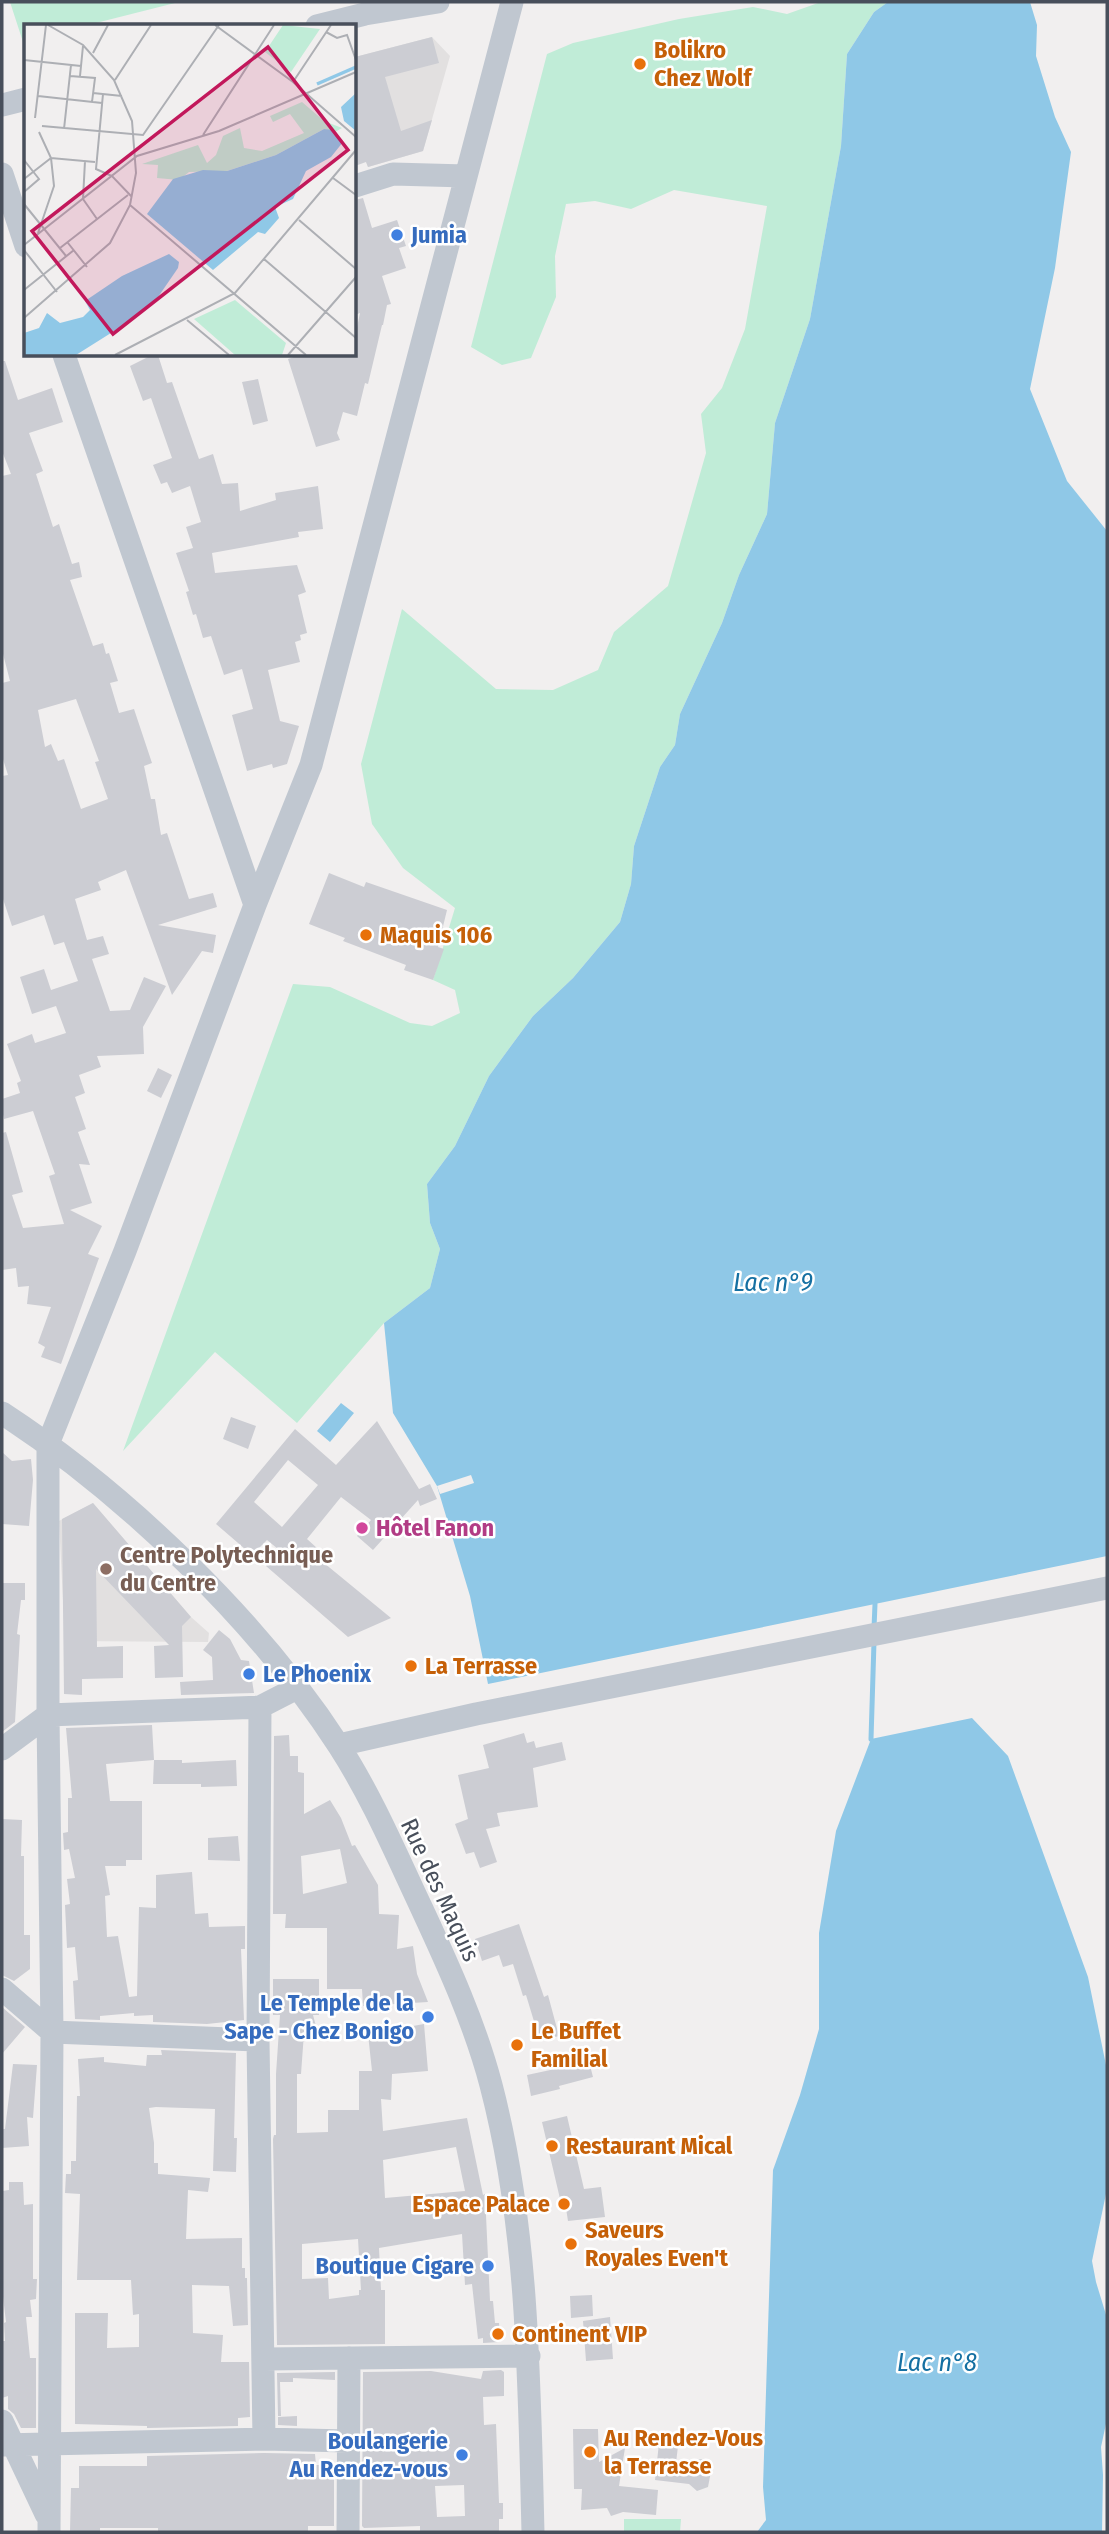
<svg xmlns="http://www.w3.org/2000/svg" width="1109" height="2534" font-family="'Fira Sans Condensed',sans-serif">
<rect width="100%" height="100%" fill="#f1efef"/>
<path fill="#e2e0e0" d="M432 37 450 56 423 151 368 167 355 131V57Z
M93 1503 191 1617 209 1633 208 1642 65 1641 59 1521Z"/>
<path fill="#c0ecd7" d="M10 2H179L84 26H26V41L23 42Z
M821 2H888L874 12 847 54 841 146 810 319 775 423 767 514 739 575 722 623 680 714 675 745 660 767 634 846 631 884 620 922 573 978 533 1016 489 1076 455 1146 427 1184 430 1223 440 1249 430 1288 384 1323 297 1423 215 1352 123 1451 293 984 330 987 410 1023 432 1026 460 1013 455 990 433 980 455 908 403 868 372 824 361 764 402 609 496 689 553 690 598 670 614 632 668 586 706 453 701 414 722 388 745 329 767 206 674 190 631 209 595 201 566 204 555 256 556 297 531 358 502 365 471 347 547 54 573 43 679 19 753 7 787 14Z
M624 2519H681L680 2532H624Z"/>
<path fill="#8fc8e7" d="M888 2H1030L1037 25 1036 56 1055 117 1071 152 1055 268 1030 389 1067 481 1107 531V1556L488 1684 470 1596 437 1486 393 1413 384 1323 430 1288 440 1249 430 1223 427 1184 455 1146 489 1076 533 1016 573 978 620 922 631 884 634 846 660 767 675 745 680 714 722 623 739 575 767 514 775 423 810 319 841 146 847 54 874 12Z
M341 1403 354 1413 330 1442 317 1431Z
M972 1718 1008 1756 1088 1977 1107 2070V2189L1092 2261 1096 2282 1107 2318V2419L1101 2447 1103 2475 1102 2532H757L766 2520 763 2487 773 2170 800 2095 819 2029V1933L836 1831 871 1739Z"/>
<path fill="#f1efef" d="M471 1475 474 1483 440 1494 437 1486Z"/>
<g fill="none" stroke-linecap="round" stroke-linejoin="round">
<path stroke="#8fc8e7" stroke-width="5" d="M874 1628 875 1604
M871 1739 874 1642"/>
</g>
<path fill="#cccdd3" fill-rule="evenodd" d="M432 37 439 63 385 77 401 131 432 120 423 151 368 167 366 162 355 166V57Z
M363 198 372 228 397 220 406 246 399 248 406 268 382 276 391 304 387 305 383 325H382L368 384 365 383 357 416 343 412 337 433 340 440 316 447 288 359 300 355H355V337L360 313 355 315V200Z
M152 355H158L167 383 172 382 199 459 213 454 222 484 238 483 240 511 276 500 275 493 318 486 323 529 298 532 299 537 212 553 215 573 297 565 306 592 298 595 307 633 300 635 301 640 295 642 300 662 268 670 280 721 299 726 287 764 273 768 272 764 247 771 232 715 253 709 242 669 224 675 211 636 203 638 196 614 193 615 186 592 189 591 176 553 193 548 186 527 201 522 190 486 172 493 167 482 161 484 153 465 172 458 151 398 143 401 130 366Z
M2 361H5L18 400 52 388 63 422 29 433 43 471 36 474 53 527 59 524 72 564 79 562 82 577 70 580 93 646 103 643 106 654 109 653 118 681 110 683 119 713 134 709 152 763 144 766 151 799H155L161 835 167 833 189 899 213 893 217 907 158 925 216 935 213 953 202 951 172 995 126 870 98 882 101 890 75 899 87 940 103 936 109 954 92 959 110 1011 130 1010 144 977 166 986 143 1027 144 1054 97 1056 101 1067 79 1075 85 1093 75 1097 86 1129 78 1132 90 1165 79 1164 92 1203 70 1210 102 1226 88 1254 99 1258 61 1364 41 1357 45 1347 38 1343 51 1307 27 1304 29 1286 18 1287 16 1268 2 1270V1133L6 1132 23 1192 12 1195 23 1228 64 1224 49 1176 55 1174 33 1111 4 1119 2 1110V1099L20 1093 17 1083 21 1081 7 1044 32 1034 35 1043 66 1033 56 1006 32 1014 20 977 44 969 51 990 78 981 64 942 54 945 44 915 12 926 2 896V776L8 775 2 756V683L10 681 2 650V476L11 474 2 451ZM76 699 99 761 95 762 108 799 81 809 64 759 58 761 51 744 45 747 38 710Z
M258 379 268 421 253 425 242 382Z
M329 873 364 887 366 882 447 910 438 947 444 949 433 980 404 970 406 965 343 941 345 938 309 924Z
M158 1068 172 1075 161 1098 147 1091Z
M231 1417 256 1426 248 1449 223 1439Z
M377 1421 419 1489 430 1484 437 1499 420 1506 418 1500 373 1550 357 1536 371 1520 341 1497 307 1539 328 1558 324 1563 391 1618 348 1637 266 1566 278 1549 267 1540 252 1555 216 1524 295 1429 336 1465ZM288 1460 318 1485 282 1527 254 1502Z
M2 1452 12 1461 31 1459 33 1480 29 1526 2 1524Z
M93 1503 191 1617 182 1626 183 1677 155 1678 154 1646 169 1645 96 1569 97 1647 123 1646V1678L82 1679V1695L64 1694 62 1519Z
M2 1583H25V1600H21L17 1634 20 1635 15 1722 2 1732Z
M219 1630 230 1639 241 1660 249 1661 254 1693 181 1695 180 1682 213 1680 212 1657 203 1650Z
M152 1725 154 1760H182V1763L236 1760 237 1786 201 1787V1784H153L154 1760 106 1764 110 1801H142V1860H126V1866H105L110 1895 105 1896 107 1937 118 1936 129 1997 137 1996 139 1907 156 1908V1875L192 1872 195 1914 208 1913 209 1927 245 1926V1949H241L244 2020 207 2024 153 2022V2015L134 2016V2013L100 2016V2020L75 2019 73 1981 78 1980 75 1947 67 1948 65 1905 70 1904 67 1879 75 1878 69 1849 64 1850 63 1833 68 1832V1798H72L66 1728Z
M524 1733 527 1743 534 1741 536 1748 562 1742 566 1760 533 1768 538 1807 497 1813 500 1826 486 1829 497 1862 480 1868 474 1852 466 1854 455 1824 468 1819 458 1775 489 1768 483 1745Z
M289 1735 290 1756H298V1772L304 1773V1814L330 1800 341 1818 352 1846 355 1845 378 1885 379 1914 399 1915 397 1949 413 1946 417 1974 428 2002 363 2006 362 1989H327V1928H285L286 1914H273L274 1736ZM340 1849 347 1883 303 1894 301 1856Z
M2 1819 22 1820 21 1856H24V1935H30V1969L14 1981 2 1975Z
M238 1836 240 1861 208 1860V1838Z
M519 1924 544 1997 548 1995 559 2036 540 2041 526 1995 523 1996 513 1964 503 1967 499 1955 482 1961 475 1939Z
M273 1979H319V2015H313L317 2030 304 2033 301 2074H297V2133L328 2132V2110H359V2071H372L368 2034 424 2024 428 2071 392 2074 391 2100 381 2099 383 2131 467 2118 483 2195 485 2194 490 2301H493L495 2323H499L500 2342 483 2343V2338L478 2339 472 2284 465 2285 462 2234 379 2248 381 2290H385V2344L277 2345 273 2139 274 2135H276V2074L280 2015H273ZM456 2147 465 2191 385 2198 383 2160ZM358 2239 361 2290H359V2295L329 2299 328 2278 302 2279V2244Z
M2 2007 25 2027 2 2054Z
M161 2050 236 2053 234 2138H237L236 2172 213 2171 215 2109 156 2107 149 2108 154 2143V2163H158V2174L210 2178 208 2192 188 2190 186 2239 242 2238V2268H245V2278H247L248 2325 233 2326 229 2286 192 2285 193 2333 223 2335 221 2362H249L250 2417 238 2418V2426L147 2428V2426L75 2424V2313H108L107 2348 139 2347V2314L133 2315 131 2280H77L80 2194 65 2193 66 2174H71V2161H76L77 2096H80L78 2059 104 2057V2062L146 2066 147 2055H162Z
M586 2050 593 2077 559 2086 560 2089 531 2096 527 2075 555 2069 553 2059Z
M13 2064 37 2065 33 2118 27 2117 29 2146 2 2148V2129H5Z
M567 2116 584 2189 601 2187 605 2217 568 2221 565 2202 561 2203 542 2122Z
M9 2182H23L24 2205 33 2204V2279H37L36 2299 30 2300 32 2317H26L30 2358H36V2428H21L14 2414 8 2409V2396L2 2398V2341H5L4 2323 6 2322 2 2288V2191L9 2190Z
M592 2295 593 2316 571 2318 570 2296Z
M610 2317 613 2359 586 2361 583 2321Z
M501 2370 504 2372V2396L483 2397 484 2425 496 2424 499 2503H503V2519H499V2532H420V2526L364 2528 362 2526 363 2372 431 2371 481 2379 483 2371ZM464 2485 465 2516 437 2517 435 2486Z
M335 2372V2380L293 2378V2382H280L281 2416H278L277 2373Z
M297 2416V2426L278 2425V2417Z
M573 2429H598L599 2462 625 2448 619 2486 658 2490 656 2515 623 2512 611 2516 607 2508 581 2510 582 2489H574Z
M659 2443 678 2446 676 2463 702 2459 706 2461 712 2466 708 2487 697 2491 689 2484 655 2480Z
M264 2453 315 2454 316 2465H334V2526H308V2531L294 2532H158V2528H100V2532H70L71 2488H79V2466H147V2456Z"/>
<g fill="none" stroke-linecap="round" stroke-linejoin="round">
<path stroke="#c0c7d0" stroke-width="23" d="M317 26 365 14 438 2
M2 105 26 99
M2 174 26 246
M355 186 393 174 466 176
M64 355 255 905
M2 1413C126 1494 258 1621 339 1746 372 1797 396 1854 422 1909 448 1965 475 2024 491 2085 529 2230 529 2383 533 2532
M260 1707 258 2040 264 2439
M339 1745 476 1714 1107 1588
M2 1749 48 1715 260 1707 297 1688
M2 1989 52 2032 258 2040
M265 2359 529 2356
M2 2421 46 2514
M2 2445 264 2439 347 2441
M49 2532 52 2032 48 1715V1444L125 1251 255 905 311 765 512 2
M348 2532 349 2358"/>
</g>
<g fill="#e8710a" stroke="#fff" stroke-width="2.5">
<circle cx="640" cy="64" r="7"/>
<circle cx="366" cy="935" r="7"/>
<circle cx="411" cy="1666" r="7"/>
<circle cx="517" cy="2045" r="7"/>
<circle cx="552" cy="2146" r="7"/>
<circle cx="564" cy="2204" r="7"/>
<circle cx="571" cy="2244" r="7"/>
<circle cx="498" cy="2334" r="7"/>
<circle cx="590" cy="2452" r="7"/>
</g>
<g fill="#3f7fe0" stroke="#fff" stroke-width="2.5">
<circle cx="397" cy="235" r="7"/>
<circle cx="249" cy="1674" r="7"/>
<circle cx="428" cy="2017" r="7"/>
<circle cx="488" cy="2266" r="7"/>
<circle cx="462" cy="2455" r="7"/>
</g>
<circle fill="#d1479c" stroke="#fff" stroke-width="2.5" cx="362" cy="1528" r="7"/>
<circle fill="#8d6e63" stroke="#fff" stroke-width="2.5" cx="106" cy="1569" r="7"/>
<g text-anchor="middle" stroke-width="5" stroke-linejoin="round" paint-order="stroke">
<g font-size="24" font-weight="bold" fill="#c56008" stroke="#fff" text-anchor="start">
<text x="654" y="58">Bolikro<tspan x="654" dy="28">Chez Wolf</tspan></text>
<text x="380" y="943">Maquis 106</text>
<text x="425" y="1674">La Terrasse</text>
<text x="531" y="2039">Le Buffet<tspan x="531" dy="28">Familial</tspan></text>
<text x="566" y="2154">Restaurant Mical</text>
<text x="550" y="2212" text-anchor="end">Espace Palace</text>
<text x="585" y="2238">Saveurs<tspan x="585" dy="28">Royales Even't</tspan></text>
<text x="512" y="2342">Continent VIP</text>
<text x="604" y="2446">Au Rendez-Vous<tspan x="604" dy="28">la Terrasse</tspan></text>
</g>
<g font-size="24" font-weight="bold" fill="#366cbe" stroke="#fff" text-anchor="end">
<text x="411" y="243" text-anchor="start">Jumia</text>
<text x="263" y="1682" text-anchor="start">Le Phoenix</text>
<text x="414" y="2011">Le Temple de la<tspan x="414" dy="28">Sape - Chez Bonigo</tspan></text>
<text x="474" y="2274">Boutique Cigare</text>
<text x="448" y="2449">Boulangerie<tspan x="448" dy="28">Au Rendez-vous</tspan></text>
</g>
<g font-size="24" font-weight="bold" fill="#b23c85" stroke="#fff" text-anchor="start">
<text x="376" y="1536">Hôtel Fanon</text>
</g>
<g font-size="24" font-weight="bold" fill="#785e54" stroke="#fff" text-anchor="start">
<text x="120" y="1563">Centre Polytechnique<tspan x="120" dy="28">du Centre</tspan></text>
</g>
<g font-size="24" fill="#484f5b" stroke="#fff">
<text transform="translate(440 1890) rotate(65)" y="8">Rue des Maquis</text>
</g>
<g font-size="26" font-style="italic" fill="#1570a2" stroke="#fff">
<text x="773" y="1291">Lac n°9</text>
<text x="937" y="2371">Lac n°8</text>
</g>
</g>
<g transform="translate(24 24)">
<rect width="332" height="332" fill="#f1efef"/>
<path d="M259 1 296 5 267 48 241 28ZM278 78 300 97 318 104 311 108 300 105 252 131 203 147 165 148 155 156 133 154 134 141 118 140 174 121 183 139 192 131 199 112 216 104 220 124 238 127 280 109 266 90 249 98 246 92ZM211 276 262 319 258 331H211L170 295Z" fill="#c0ecd7"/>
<path d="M332 69V107L320 97 317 83ZM300 105 309 106 319 118 307 133 282 147 269 175 251 183 255 194 241 210 234 208 189 246 123 190 149 155 179 146 203 147 252 131ZM145 230 155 238 154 244 132 276 106 297 52 331H0V309L15 304 23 289 36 299 59 293 66 286 61 277 98 252Z" fill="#8fc8e7"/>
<path fill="none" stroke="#8fc8e7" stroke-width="3.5" d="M293 60 332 43"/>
<path fill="none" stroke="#adafb4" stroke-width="2" d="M191 1 269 58 332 113M302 8 313 14 323 11 332 36M69 29 84 1M0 36 57 42M46 52 71 54 68 78M56 52 59 22M91 56 127 1M269 58 307 1M69 69 98 72M79 70 72 145 88 152 108 173M14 72 78 79M11 94 22 1M18 102 119 111 195 1M40 105 47 41M179 111 250 1M0 136 15 155 0 168M61 137 59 175 73 195M309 154 332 171M0 155 27 134 71 138M0 180 42 232M106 181 282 331M275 196 332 245M14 209 30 162 27 134 15 108M44 219 63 243M0 221 113 132 195 107 332 48M36 224 104 171M0 226 33 268M240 235 332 314M0 266 50 226M0 294 86 219 106 181 112 149 108 97 90 56 59 21 24 1M163 296 205 331M91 331 211 269 332 126M264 331 332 253"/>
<path fill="#c2185b" fill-opacity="0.15" stroke="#c2185b" stroke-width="3.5" d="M244 23 324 126 89 310 8 207Z"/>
<rect width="332" height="332" fill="none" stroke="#484f5b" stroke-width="3.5"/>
</g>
<rect width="1109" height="2534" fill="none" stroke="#484f5b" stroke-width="7"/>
</svg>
